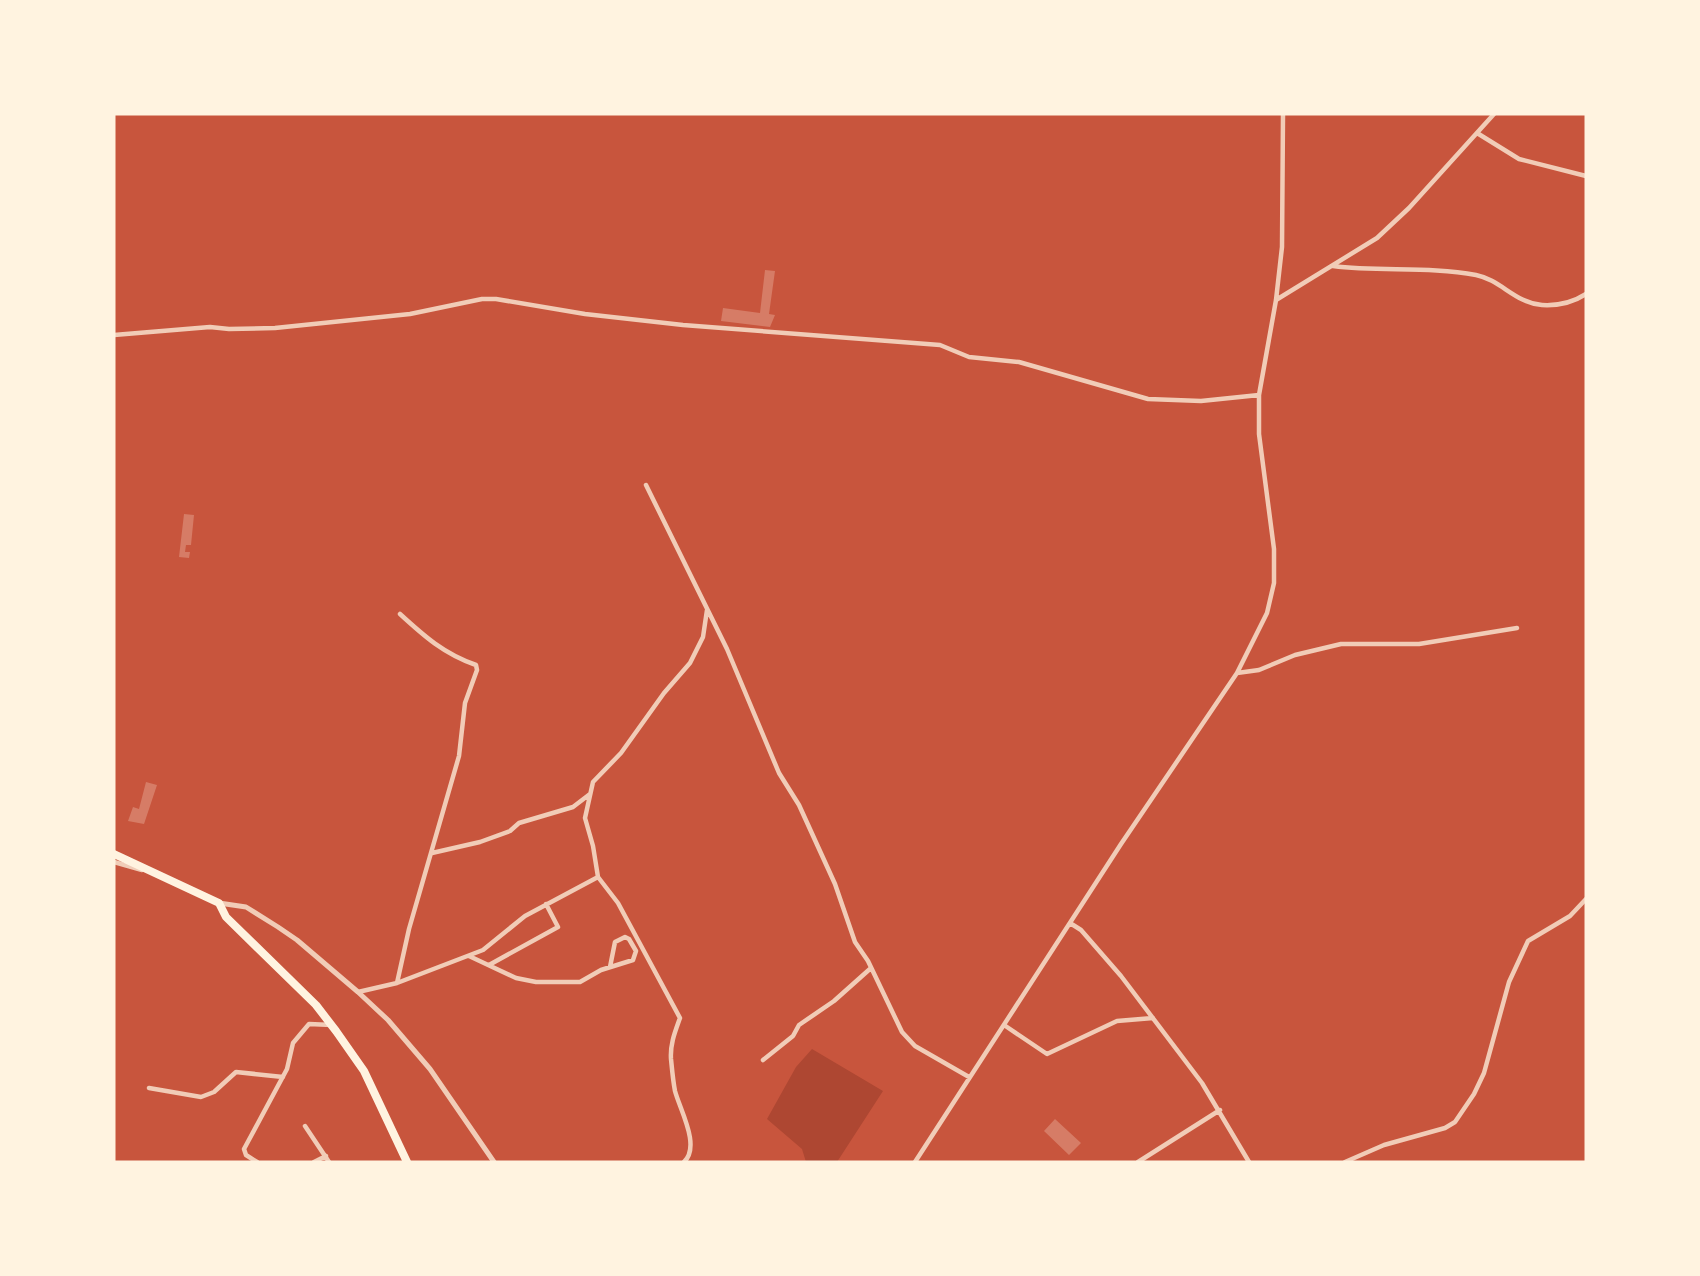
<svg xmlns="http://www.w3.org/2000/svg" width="1700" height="1276" font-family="'Space Grotesk',sans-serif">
<rect width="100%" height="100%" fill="#c8553d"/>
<path fill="#ae4732" d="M812 1049 883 1091 837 1162H806L802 1149 767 1119 796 1067Z"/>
<path fill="#d67c66" d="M765 270 775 271 769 314 775 315 770 327 721 321 723 308 760 313Z
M184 514 194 515 191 545H186L185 552H190L189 558 179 557Z
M146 782 157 785 144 824 128 821 133 807 139 809Z
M1055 1119 1081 1143 1069 1155 1044 1131Z"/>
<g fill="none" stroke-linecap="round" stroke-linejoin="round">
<path stroke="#f1ccb7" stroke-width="4.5" d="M1477 133 1519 159 1586 176
M1333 266C1380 272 1429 266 1476 275 1501 280 1515 303 1542 305 1559 306 1572 303 1586 294
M1276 300 1377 238 1409 208 1494 114
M114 335 210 327 229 329 275 328 410 314 482 299H496L585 314 683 325 940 345 969 357 1019 362 1148 399 1201 401 1259 395
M646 485 727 649 779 773 799 805 835 884 855 942 868 961 902 1032 915 1046 969 1077
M1237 673 1259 670 1295 655 1341 644H1419L1517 628
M432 853 480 842 510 831 519 823 573 807 590 794
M114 862 142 870
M1070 923 1081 930 1121 976 1202 1083 1249 1162
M469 956 516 978 536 982H580L601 970 633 960 636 951 629 939 625 937 615 942 610 967
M489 965 558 927 546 904
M397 983 483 950 525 916 598 877
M358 992 397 983 409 929 459 756 465 703 477 670 476 665C444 654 424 636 400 614
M1004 1025 1047 1054 1117 1021 1153 1018
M763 1060 793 1036 799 1025 834 1001 871 968
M149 1088 201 1097 214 1092 236 1072 283 1077
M305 1126 329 1162
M257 1162 246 1155 244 1149 287 1069 293 1043 309 1024 332 1025
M314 1162 326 1156
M684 1162C701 1146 680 1110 675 1091 673 1081 672 1069 671 1059 670 1044 675 1032 680 1018L618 903 598 877 593 846 585 818 593 782 621 753 664 693 690 663 703 637 707 610
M915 1162 1121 844 1237 673 1267 613 1274 583V549L1259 434V395L1276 300 1282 247 1283 114
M1138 1162 1220 1110
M1345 1162 1384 1145 1445 1128 1455 1122 1474 1094 1484 1073 1509 982 1528 941 1570 916 1586 899"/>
<path stroke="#f1ccb7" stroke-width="5" d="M219 903 246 907 278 927 297 940 358 992 388 1020 430 1069 494 1162"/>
<path stroke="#fff3e0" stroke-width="8" d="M114 854 219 903 226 917 316 1005 336 1031 364 1071 407 1162"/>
</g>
<rect width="1700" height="1276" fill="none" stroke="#fff3e0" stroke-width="231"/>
</svg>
